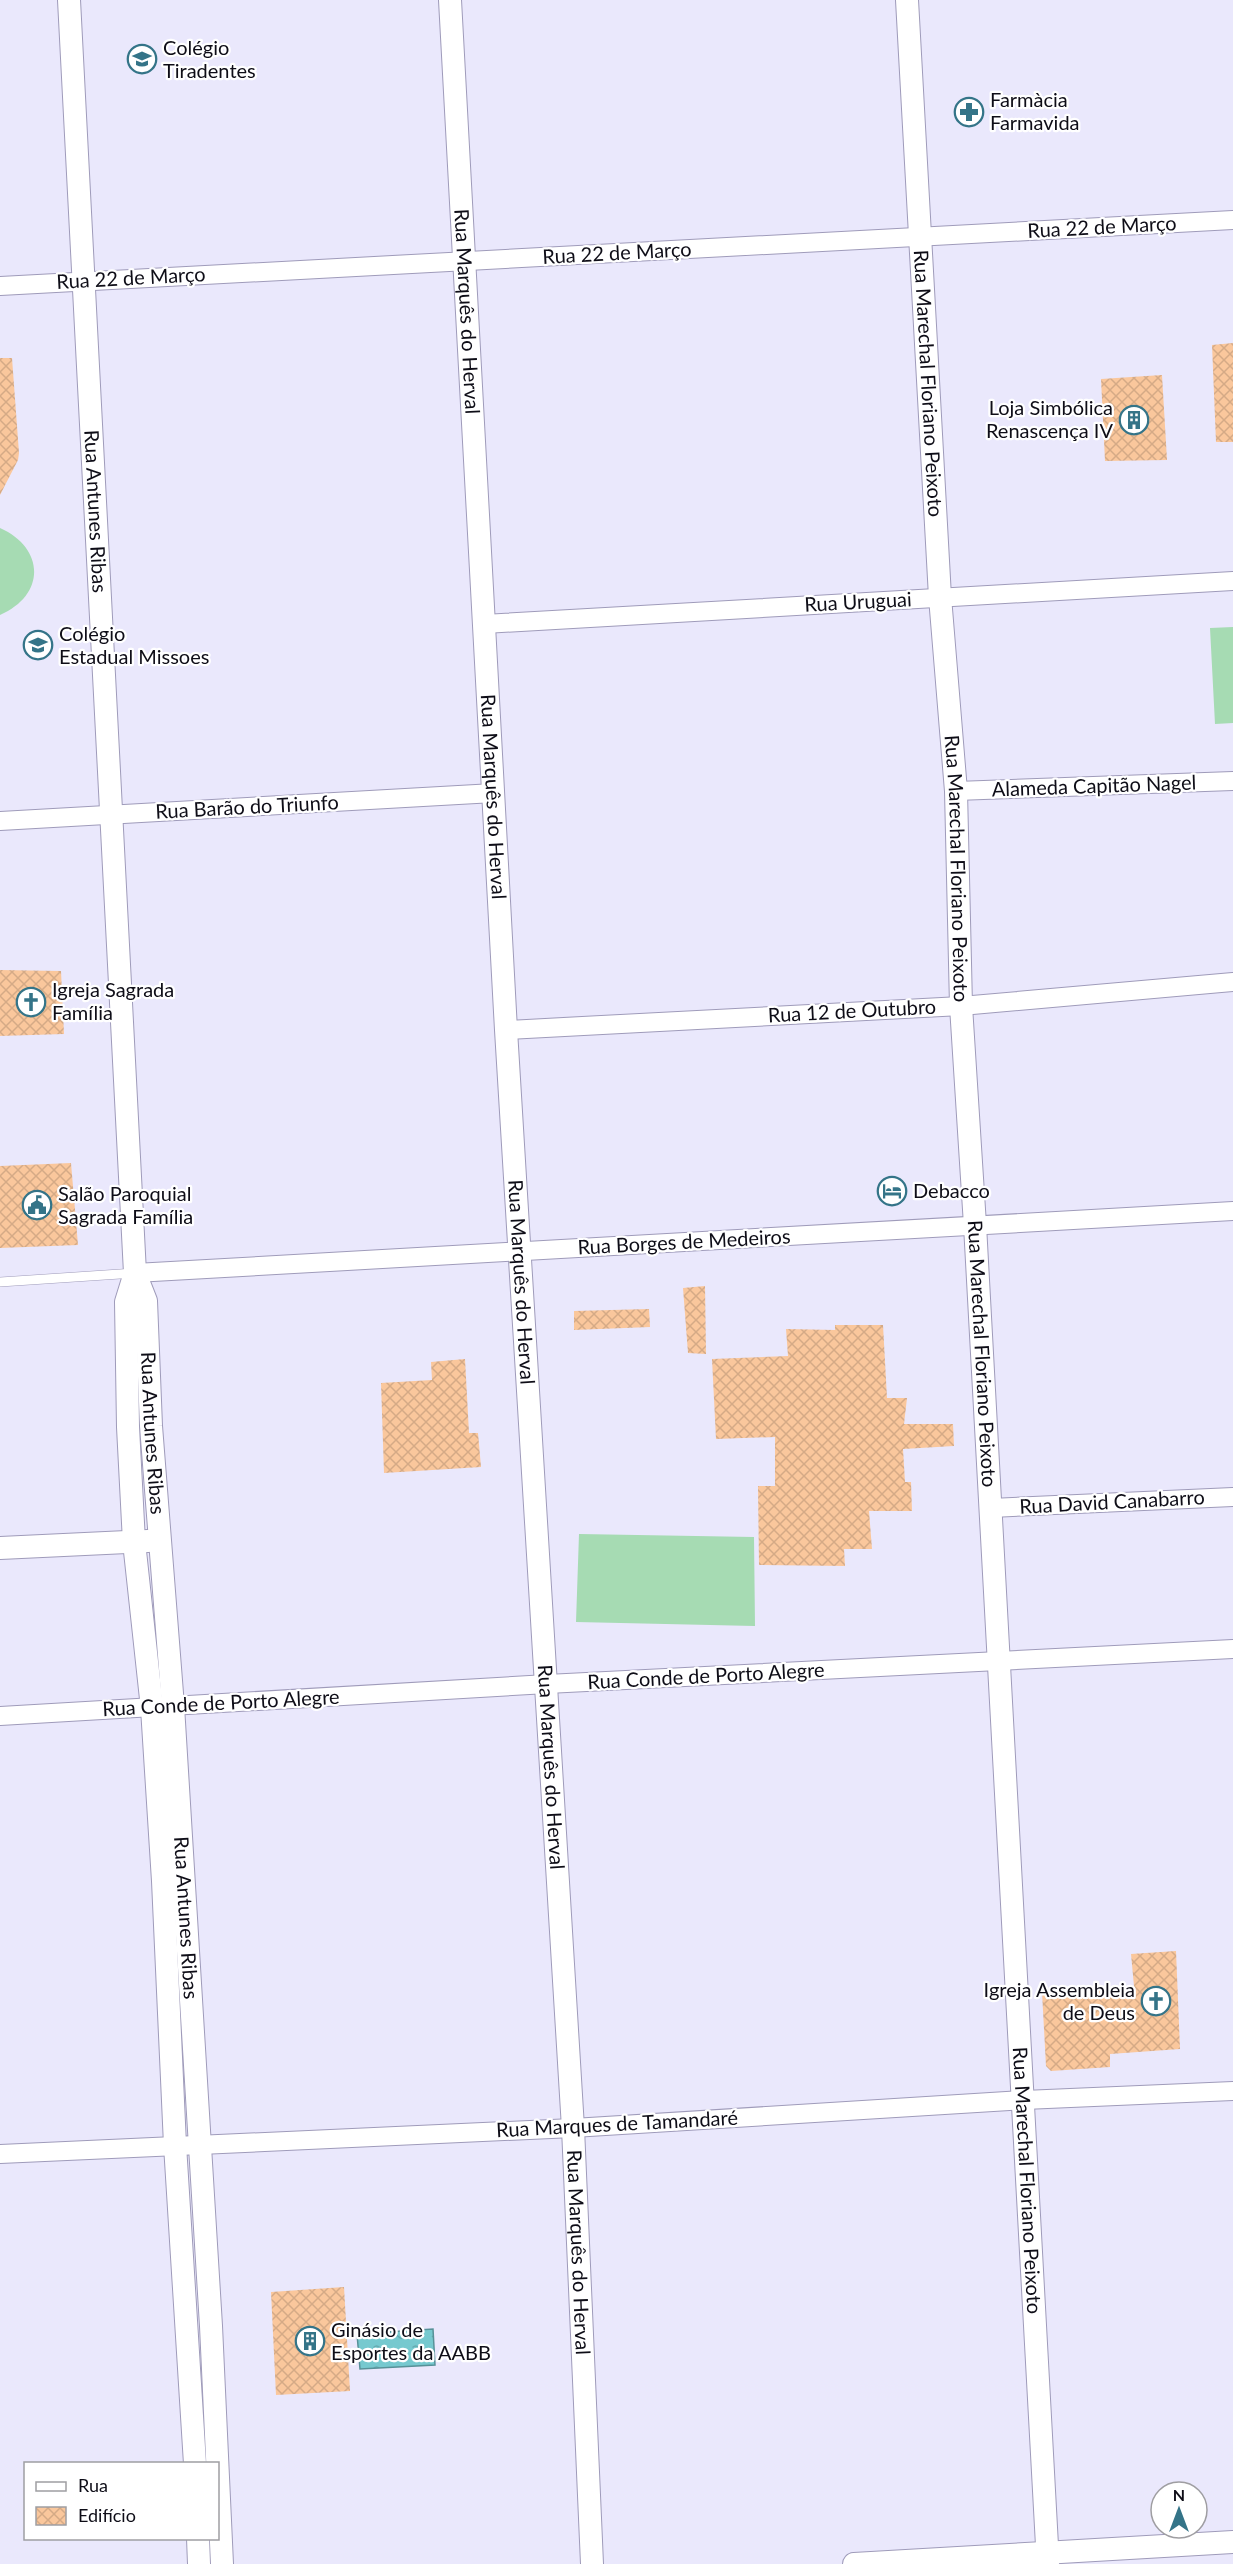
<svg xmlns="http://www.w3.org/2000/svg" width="1233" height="2564" font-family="Lato,sans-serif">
<defs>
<pattern id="water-ripples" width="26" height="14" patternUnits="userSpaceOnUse" patternTransform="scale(1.5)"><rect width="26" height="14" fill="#76c9cf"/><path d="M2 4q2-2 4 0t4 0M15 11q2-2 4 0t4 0" fill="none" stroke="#65abb1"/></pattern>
<pattern id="building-cross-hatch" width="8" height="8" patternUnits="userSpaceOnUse" patternTransform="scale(1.5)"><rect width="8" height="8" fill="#fac79c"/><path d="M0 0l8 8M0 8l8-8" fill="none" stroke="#d5aa86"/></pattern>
</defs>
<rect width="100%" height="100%" fill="#eae8fc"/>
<path fill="#a6dbb3" d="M0 528C45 548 46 595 0 615Z
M1233 627V723L1215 724 1210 628Z
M579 1534 754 1537 755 1626 576 1622Z"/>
<path fill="url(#water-ripples)" stroke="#579198" stroke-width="1.5" d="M433 2329 435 2365 360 2369 357 2334Z"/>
<path fill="url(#building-cross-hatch)" d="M1233 343V442H1216L1212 345Z
M0 358H12L19 453 18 460 0 495Z
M1162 375 1167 460 1105 461 1101 379Z
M0 970 61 971 64 1034 0 1036Z
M71 1163 78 1245 0 1248V1166Z
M705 1286 706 1354 688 1353 683 1288Z
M649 1309 650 1327 574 1330V1311Z
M835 1325H883L887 1398H907L904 1424H953L954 1446 903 1449 905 1482H911L912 1511H869L872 1549H844L845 1566 759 1565 758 1486H775V1437L716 1439 712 1359 788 1356 786 1329 835 1330Z
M465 1359 469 1433H478L481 1467 384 1473 381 1383 432 1380 431 1362Z
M1176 1951 1180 2049 1110 2054V2067L1051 2071 1046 2066 1042 1992 1134 1986 1131 1954Z
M344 2287 350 2391 276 2395 271 2292Z"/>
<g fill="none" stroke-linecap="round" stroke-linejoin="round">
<g stroke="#9f9bba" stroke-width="10">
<path id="service" d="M0 1282 135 1273"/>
</g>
<g stroke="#9f9bba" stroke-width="20">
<path id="minor" d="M0 286 1233 220
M484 624 1233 581
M956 791 1233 781
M0 821 494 793
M506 1030 961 1006 1233 982
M135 1273 1233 1211
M991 1508 1233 1497
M0 1716 547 1684 1233 1649
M0 2154 573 2128 1024 2100 1233 2091"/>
</g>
<g stroke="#9f9bba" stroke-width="24">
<g id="tertiary">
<path id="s1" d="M69 0 135 1273 146 1301 151 1426 173 1706 211 2326 222 2564"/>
<path id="s2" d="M450 0 506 1030 573 2128 592 2564"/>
<path id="s3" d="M907 0 940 597 956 791 961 1006 975 1225 1048 2564"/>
<path d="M135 1273 126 1302 128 1427 134 1542 152 1708 163 1881 175 2145 195 2464"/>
<path d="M0 1548 148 1541"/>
<path d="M198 2538 199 2564"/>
<path d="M854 2564 1233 2542"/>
</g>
</g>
<use href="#service" stroke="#fff" stroke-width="9"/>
<use href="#minor" stroke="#fff" stroke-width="18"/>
<use href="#tertiary" stroke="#fff" stroke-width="22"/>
</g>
<defs>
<g id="school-ring" transform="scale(1.5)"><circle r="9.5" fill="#fff" stroke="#347488" stroke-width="1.5"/><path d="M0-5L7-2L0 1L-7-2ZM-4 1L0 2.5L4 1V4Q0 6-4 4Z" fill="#347488"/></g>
<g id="pharmacy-ring" transform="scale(1.5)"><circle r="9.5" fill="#fff" stroke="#347488" stroke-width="1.5"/><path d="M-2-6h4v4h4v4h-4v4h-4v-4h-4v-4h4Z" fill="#347488"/></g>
<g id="building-ring" transform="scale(1.5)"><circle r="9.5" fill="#fff" stroke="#347488" stroke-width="1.5"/><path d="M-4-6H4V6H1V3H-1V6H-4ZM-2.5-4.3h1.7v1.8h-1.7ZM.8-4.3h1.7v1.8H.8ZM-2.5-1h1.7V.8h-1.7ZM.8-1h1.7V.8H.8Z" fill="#347488"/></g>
<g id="church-ring" transform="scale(1.5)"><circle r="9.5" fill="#fff" stroke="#347488" stroke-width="1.5"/><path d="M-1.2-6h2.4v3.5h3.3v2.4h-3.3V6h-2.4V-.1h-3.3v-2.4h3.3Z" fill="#347488"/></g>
<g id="hotel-ring" transform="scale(1.5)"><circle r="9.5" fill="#fff" stroke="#347488" stroke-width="1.5"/><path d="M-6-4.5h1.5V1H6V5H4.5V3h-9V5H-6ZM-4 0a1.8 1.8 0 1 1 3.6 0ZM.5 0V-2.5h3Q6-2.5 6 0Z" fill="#347488"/></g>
<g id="civic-ring" transform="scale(1.5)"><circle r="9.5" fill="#fff" stroke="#347488" stroke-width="1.5"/><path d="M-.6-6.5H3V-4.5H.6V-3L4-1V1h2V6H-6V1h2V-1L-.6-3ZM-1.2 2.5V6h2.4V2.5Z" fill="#347488"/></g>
</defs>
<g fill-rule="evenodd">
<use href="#school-ring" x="142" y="59"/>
<use href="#pharmacy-ring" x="969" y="112"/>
<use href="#building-ring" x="1134" y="420"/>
<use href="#school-ring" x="38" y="645"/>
<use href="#church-ring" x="31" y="1002"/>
<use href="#hotel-ring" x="892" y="1191"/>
<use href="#civic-ring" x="37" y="1205"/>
<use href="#church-ring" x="1156" y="2001"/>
<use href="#building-ring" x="310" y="2341"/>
</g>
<g text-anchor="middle" stroke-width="4.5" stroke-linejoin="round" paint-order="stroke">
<g font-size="20" fill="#0e0d17" stroke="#fff" text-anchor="start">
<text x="163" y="55">Colégio<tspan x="163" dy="23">Tiradentes</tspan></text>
<text x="990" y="107">Farmàcia<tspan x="990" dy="23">Farmavida</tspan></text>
<text x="1113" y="415" text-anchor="end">Loja Simbólica<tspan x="1113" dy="23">Renascença IV</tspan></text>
<text x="59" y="641">Colégio<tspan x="59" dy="23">Estadual Missoes</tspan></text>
<text x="52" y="997">Igreja Sagrada<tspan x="52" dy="23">Família</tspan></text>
<text x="913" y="1198">Debacco</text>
<text x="58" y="1201">Salão Paroquial<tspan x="58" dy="23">Sagrada Família</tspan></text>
<text x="1135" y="1997" text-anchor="end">Igreja Assembleia<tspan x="1135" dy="23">de Deus</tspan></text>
<text x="331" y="2337">Ginásio de<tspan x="331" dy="23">Esportes da AABB</tspan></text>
</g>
<g font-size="20" fill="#0e0d17" stroke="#fff">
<text transform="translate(1102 227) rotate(-3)" y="7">Rua 22 de Março</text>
<text transform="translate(617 253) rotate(-3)" y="7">Rua 22 de Março</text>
<text transform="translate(131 278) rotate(-3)" y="7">Rua 22 de Março</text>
<text dy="7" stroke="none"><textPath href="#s2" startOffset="312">Rua Marquês do Herval</textPath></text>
<text dy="7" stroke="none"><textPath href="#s3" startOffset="384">Rua Marechal Floriano Peixoto</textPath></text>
<text dy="7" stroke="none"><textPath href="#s1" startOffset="512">Rua Antunes Ribas</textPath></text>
<text transform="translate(858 602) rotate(-3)" y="7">Rua Uruguai</text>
<text transform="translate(1094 786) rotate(-2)" y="7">Alameda Capitão Nagel</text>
<text dy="7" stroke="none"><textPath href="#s2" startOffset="798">Rua Marquês do Herval</textPath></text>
<text transform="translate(247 807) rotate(-3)" y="7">Rua Barão do Triunfo</text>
<text dy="7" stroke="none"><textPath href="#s3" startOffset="870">Rua Marechal Floriano Peixoto</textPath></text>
<text transform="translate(852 1011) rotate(-3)" y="7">Rua 12 de Outubro</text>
<text transform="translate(684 1242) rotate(-3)" y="7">Rua Borges de Medeiros</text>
<text dy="7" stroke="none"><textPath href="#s2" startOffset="1284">Rua Marquês do Herval</textPath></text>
<text dy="7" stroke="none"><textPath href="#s3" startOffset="1356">Rua Marechal Floriano Peixoto</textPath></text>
<text dy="7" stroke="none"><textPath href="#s1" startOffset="1437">Rua Antunes Ribas</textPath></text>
<text transform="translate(1112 1502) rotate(-3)" y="7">Rua David Canabarro</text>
<text transform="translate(706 1676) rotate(-3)" y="7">Rua Conde de Porto Alegre</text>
<text transform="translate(221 1703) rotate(-3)" y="7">Rua Conde de Porto Alegre</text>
<text dy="7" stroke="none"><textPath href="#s2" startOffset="1770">Rua Marquês do Herval</textPath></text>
<text dy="7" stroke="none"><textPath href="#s1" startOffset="1923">Rua Antunes Ribas</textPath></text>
<text transform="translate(617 2124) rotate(-3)" y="7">Rua Marques de Tamandaré</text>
<text dy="7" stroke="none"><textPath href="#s3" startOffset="2184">Rua Marechal Floriano Peixoto</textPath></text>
<text dy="7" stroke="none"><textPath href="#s2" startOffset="2256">Rua Marquês do Herval</textPath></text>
</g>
</g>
<rect x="24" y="2462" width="195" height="78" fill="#ffffff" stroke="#9f9ea2" stroke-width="1.5"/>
<rect x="36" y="2482" width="30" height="9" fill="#ffffff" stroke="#9f9ea2" stroke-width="1.5"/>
<text x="78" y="2492" font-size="18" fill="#0e0d17">Rua</text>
<rect x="36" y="2507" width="30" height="18" fill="url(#building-cross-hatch)" stroke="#9f9ea2" stroke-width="1.5"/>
<text x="78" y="2522" font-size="18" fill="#0e0d17">Edifício</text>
<g transform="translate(1179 2510)"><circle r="28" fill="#ffffff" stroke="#9f9ea2" stroke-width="1.5"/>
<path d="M0-4.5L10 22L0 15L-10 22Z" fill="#347488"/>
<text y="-9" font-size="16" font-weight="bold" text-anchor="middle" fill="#0e0d17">N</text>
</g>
</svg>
